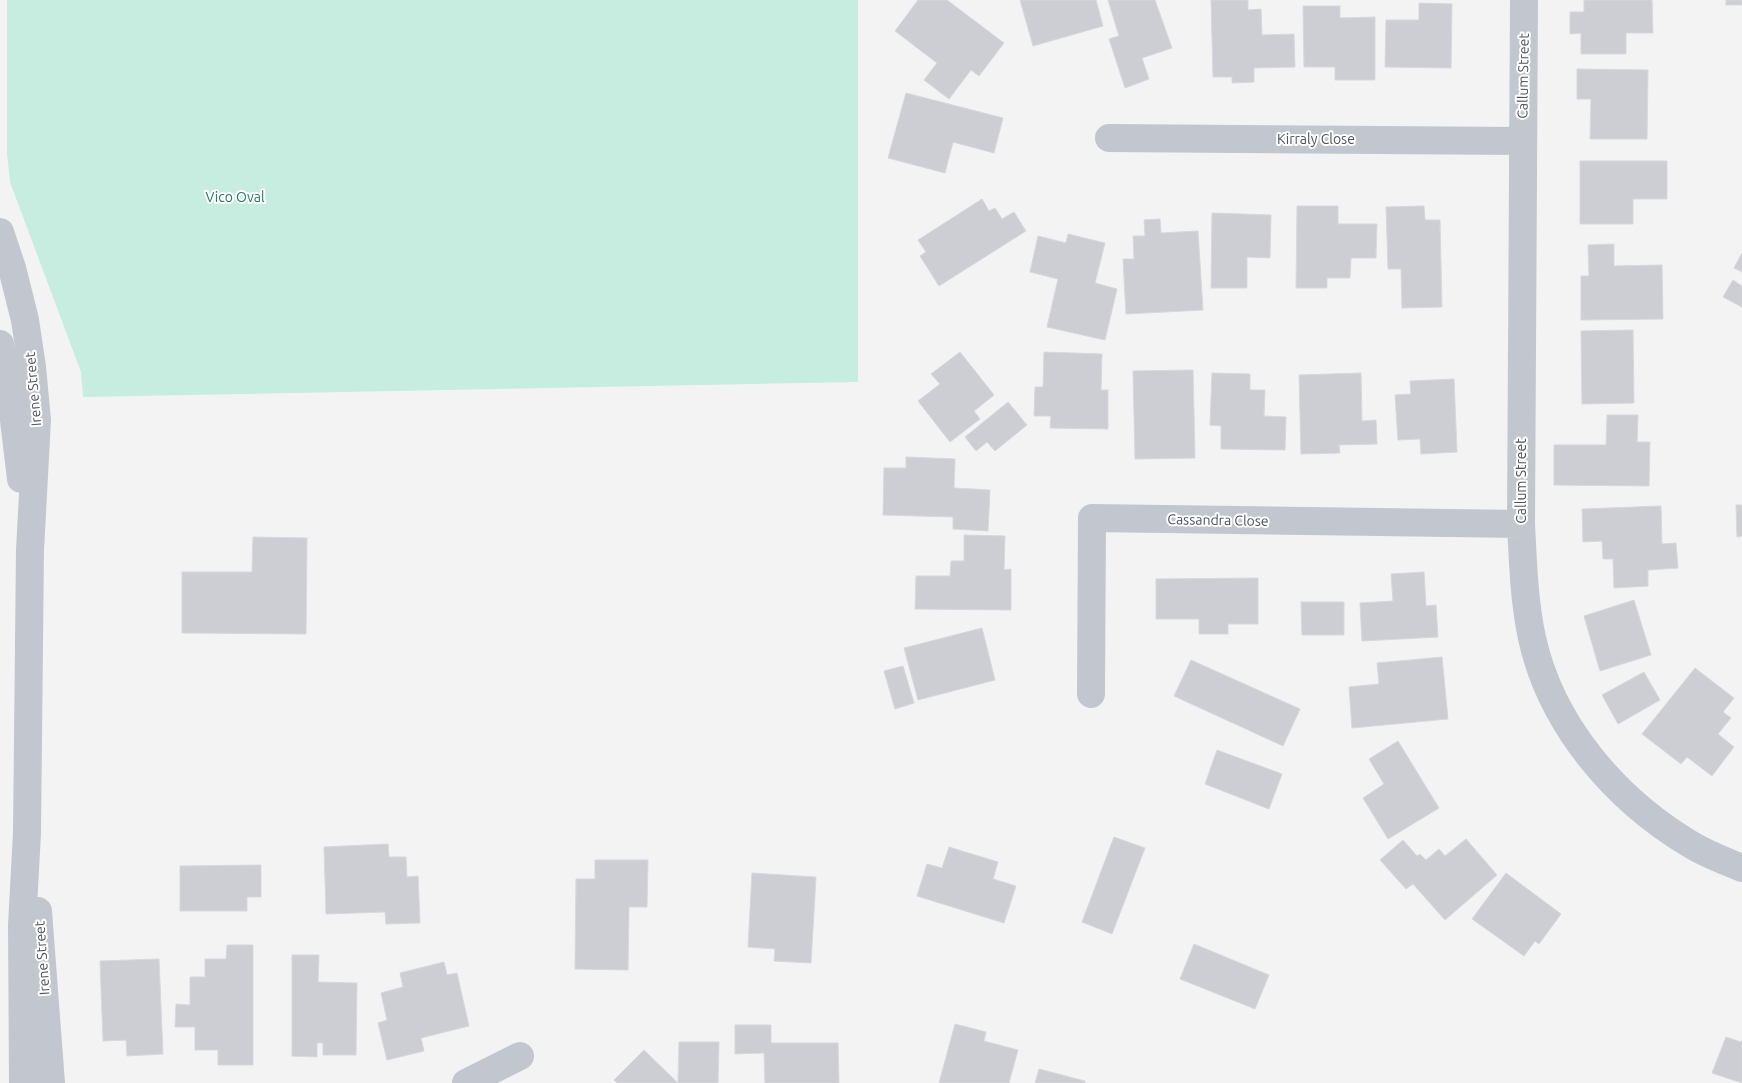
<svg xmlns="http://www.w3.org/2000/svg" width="1742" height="1083" font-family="Ubuntu,sans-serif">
<rect width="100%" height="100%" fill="#f4f3f3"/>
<path fill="#c6eddf" d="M7 0H858V382L83 397 81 372 10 182 7 153Z"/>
<path fill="#cdced4" stroke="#d7d7dd" d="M918 0H947L1004 43 979 76 971 70 949 99 924 80 937 63 895 31Z
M1020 0H1096L1103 26 1033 46Z
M1108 0H1155L1172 48 1142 58 1149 79 1125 88 1109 39 1119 36Z
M1211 0H1248V10L1261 9 1262 35 1294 34 1295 67 1254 68V82L1232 83V77H1213Z
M1584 0H1652L1653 33H1626V54H1581V33L1570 34V12H1584Z
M1726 0H1742V5H1726Z
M1419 3 1452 4 1451 68 1385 67 1386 20H1419Z
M1303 6H1340V18L1375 17V80H1335V67H1304Z
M1577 69 1648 70 1647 139H1590L1591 99H1577Z
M906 93 1003 118 994 153 953 142 945 173 888 158Z
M1580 161H1667V199H1633V224H1580Z
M982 199 989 211 995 208 1002 219 1014 212 1026 231 939 286 920 256 926 252 918 240Z
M1297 206H1338V224H1377L1376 258H1351L1350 278H1327V288H1296Z
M1424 206 1425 220H1440L1442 307 1402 308 1401 269H1388L1386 207Z
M1212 213 1271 215 1270 258 1247 257V288H1211Z
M1160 219 1161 233 1198 231 1203 310 1126 314 1123 259H1134L1133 236H1145L1144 220Z
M1068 234 1105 243 1095 283 1117 289 1105 340 1047 327 1058 279 1030 272 1038 236 1066 243Z
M1614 244V266L1662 265 1663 319 1581 320V276H1589L1588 245Z
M1742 253V272L1734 268Z
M1733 280 1742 286V307L1723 297Z
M1633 330 1634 403 1582 404 1581 331Z
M960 352 994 395 974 411 980 419 950 442 918 401 940 384 931 374Z
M1044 352 1102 354 1101 390H1108V429L1050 428 1051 416H1034L1035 387H1043Z
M1193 370 1195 458 1135 459 1133 371Z
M1212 373 1250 374V390H1265L1264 416 1286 417 1285 450 1221 449V426L1210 425Z
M1361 373 1362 421 1376 420 1377 444 1339 445 1340 453 1301 454 1299 375Z
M1454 379 1457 452 1421 454 1420 439 1398 440 1395 395 1411 394 1410 381Z
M1008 402 1027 425 995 451 987 442 976 451 965 437Z
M1607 415H1638L1637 442H1650L1649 486 1554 485V445H1606Z
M906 457 955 459 954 488 990 490 988 531 953 529V517L883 515 884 468H906Z
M1736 505H1742V536L1737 537Z
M1661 506 1662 544 1676 543 1678 568 1648 570V586L1614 588 1613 559H1603L1602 541 1583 542 1582 509Z
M964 535 1005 536 1004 570 1011 569V610L915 609 916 576H950L951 561H964Z
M253 537 307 538 306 634 182 633V572H252Z
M1424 572 1426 606 1436 605 1438 637 1362 641 1360 603 1393 601 1391 574Z
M1258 578V624H1228V634H1199V619H1156V579Z
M1634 600 1651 655 1600 671 1584 616Z
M1301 602H1344V635H1302Z
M982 628 995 680 918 700 904 648Z
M1442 657 1448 719 1352 728 1349 687 1379 684 1377 663Z
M1191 660 1300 709 1283 746 1174 696Z
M903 666 914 703 895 709 884 671Z
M1695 668 1734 698 1723 712 1731 718 1718 734 1734 747 1712 776 1687 757 1681 764 1642 734Z
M1644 672 1660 700 1618 724 1602 695Z
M1398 741 1439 808 1388 839 1363 798 1384 784 1369 759Z
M1217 750 1282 774 1269 809 1205 784Z
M1114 837 1145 848 1112 934 1082 922Z
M1466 839 1497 875 1445 920 1413 884 1406 889 1380 860 1403 840 1417 856 1420 854 1426 860 1439 849 1445 856Z
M388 844 389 857H406L407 877 418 876 420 923 386 924 385 912 326 914 324 847Z
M949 847 998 862 993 879 1016 886 1004 923 917 896 927 864 942 868Z
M595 860H648L647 907H629L628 970 575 969 576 879H595Z
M261 865V897H247V911H180V866Z
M752 873 816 877 811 963 774 961 775 949 748 947Z
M1506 873 1561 914 1539 944 1535 941 1524 956 1472 919Z
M1194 944 1269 975 1255 1009 1180 979Z
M227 945H253V1065H218V1050H195V1027H175L176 1004 190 1005V977H205V959H226Z
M292 955H319L318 982 357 983 356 1055H323V1043H317V1057L292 1056Z
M159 959 163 1054 127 1056 126 1040 103 1041 100 961Z
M444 962 447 975 457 973 469 1026 421 1038 424 1051 387 1060 378 1023 387 1020 381 993 403 987 400 973Z
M955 1024 986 1032 984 1041 1018 1050 1009 1083H939Z
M735 1025H771V1043H838L839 1083H765L764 1053 735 1054Z
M1726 1037 1741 1042 1742 1040V1083L1712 1073Z
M679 1042H719L718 1083H617L614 1080 644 1050 678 1083Z
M1039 1069 1085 1081V1083H1035Z"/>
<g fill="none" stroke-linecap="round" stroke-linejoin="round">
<path stroke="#c2c6cf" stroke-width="28" d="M1524 0 1521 524C1523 562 1524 601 1532 638 1551 725 1615 799 1690 844 1706 854 1725 861 1742 868
M1109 138 1522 141
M1091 694 1092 518 1521 524
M466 1083 520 1056"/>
<path stroke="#c2c6cf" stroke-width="28" d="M0 232 12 268 25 320 32 367 37 420 30 550 27 833 22 925 23 1083
M0 344 14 420 21 479
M38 911 51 1083"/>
</g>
<g text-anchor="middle" stroke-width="4" stroke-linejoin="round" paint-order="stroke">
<g font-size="14" fill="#4c515e" stroke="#fff">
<text transform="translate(1523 76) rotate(-89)" y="5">Callum Street</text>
<text x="1316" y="144">Kirraly Close</text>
<text transform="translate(33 389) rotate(-95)" y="5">Irene Street</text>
<text transform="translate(1521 481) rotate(-90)" y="5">Callum Street</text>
<text transform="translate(1218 520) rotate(1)" y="5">Cassandra Close</text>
<text transform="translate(42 958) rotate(-94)" y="5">Irene Street</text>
</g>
<g font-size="14" fill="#217b64" stroke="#fff">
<text x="235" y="202">Vico Oval</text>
</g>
</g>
</svg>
